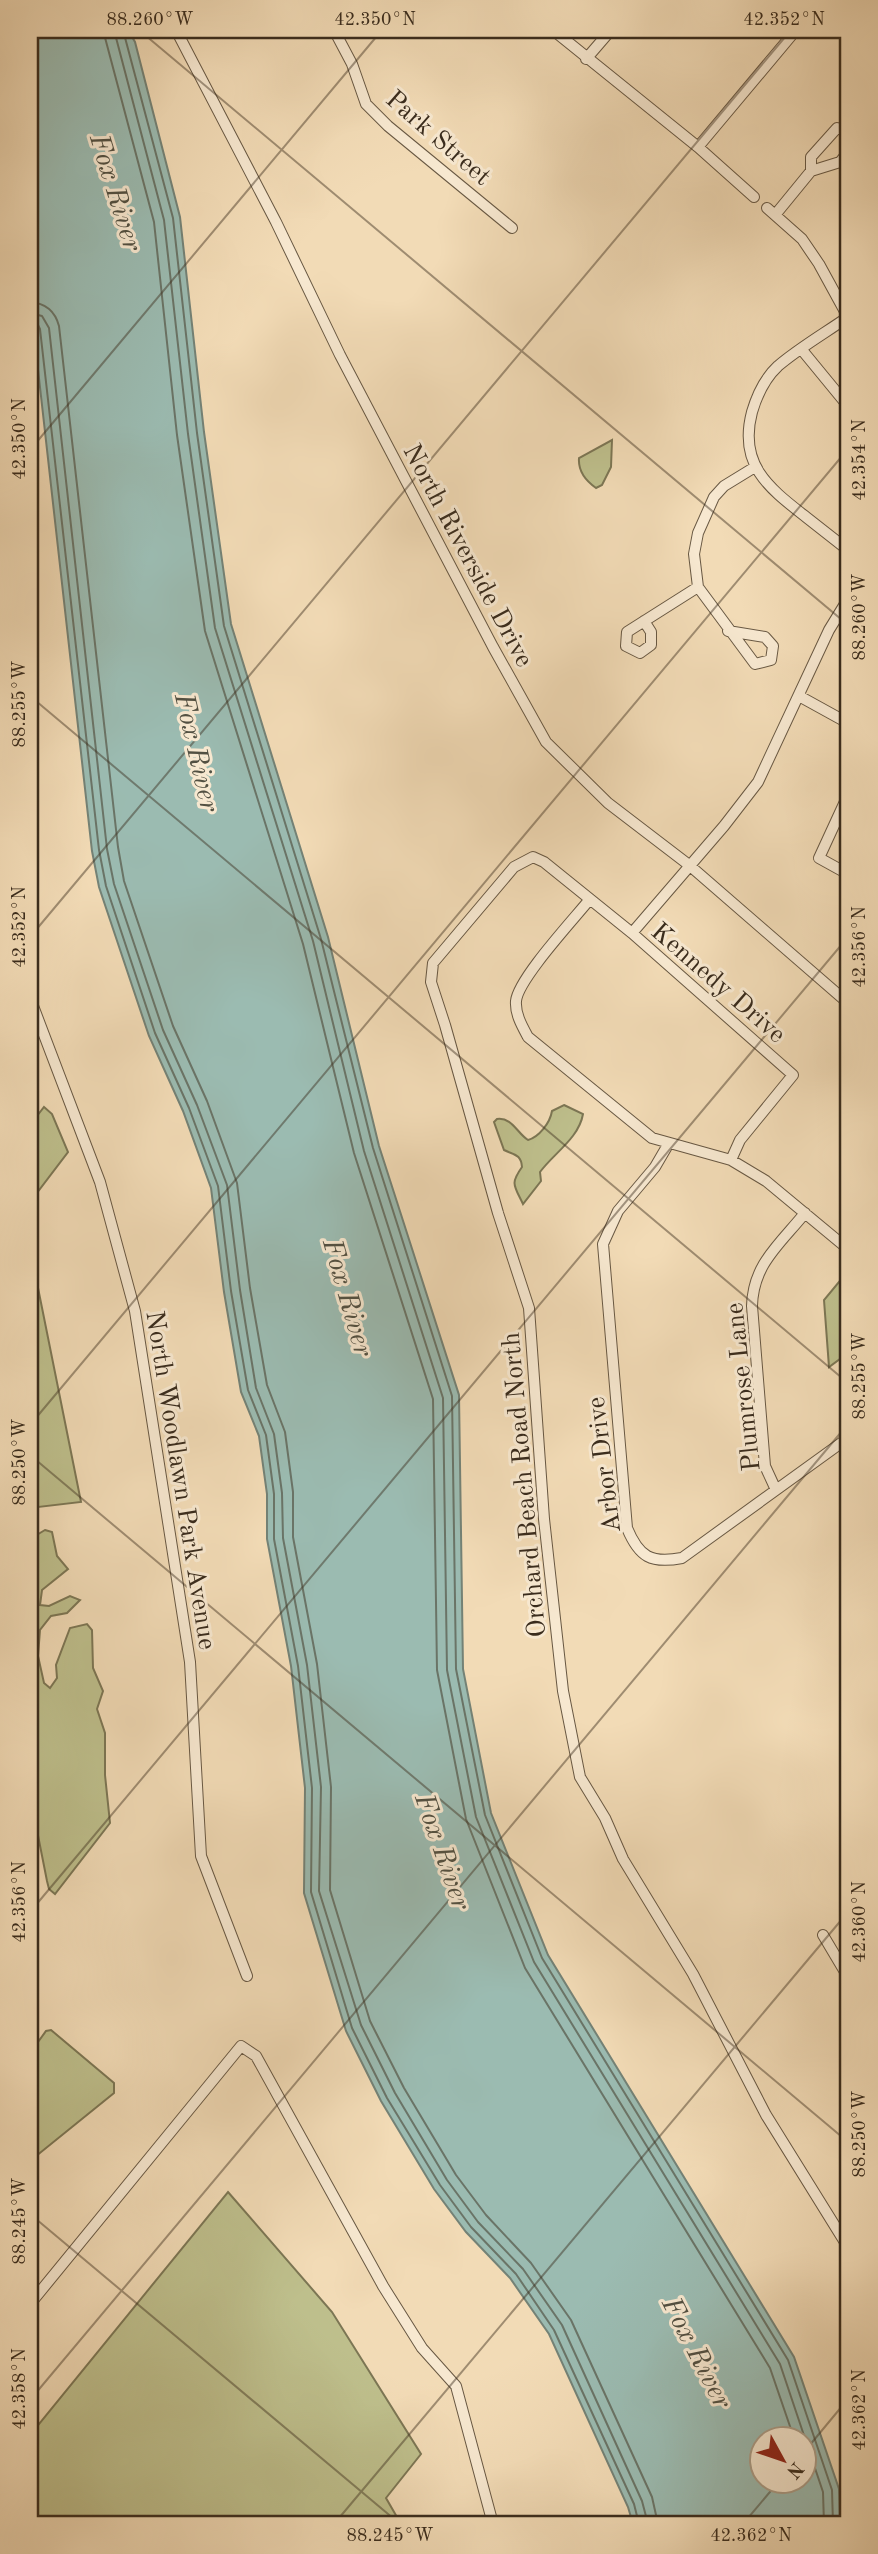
<svg xmlns="http://www.w3.org/2000/svg" width="878" height="2554" font-family="'Old Standard TT',serif">
<rect width="100%" height="100%" fill="#f2dbb6"/>
<filter id="stains"><feTurbulence type="fractalNoise" baseFrequency=".00286" numOctaves="4"/><feColorMatrix values="0 0 0 0 .2 0 0 0 0 .09 0 0 0 0 .02 0 0 0 .5 -.17"/></filter>
<radialGradient id="worn" r=".72"><stop offset=".6" stop-color="#630" stop-opacity="0"/><stop offset="1" stop-color="#630" stop-opacity=".3"/></radialGradient>
<path fill="#bebf8c" stroke="#7c7654" stroke-width="2" d="M612 440 611 467 602 485 596 488C586 481 578 471 579 458Z
M564 1105 583 1114C579 1138 554 1153 540 1172L541 1181 523 1204C514 1185 510 1184 522 1167 521 1154 514 1155 504 1150L494 1122 497 1119C512 1117 517 1133 528 1140 539 1137 550 1123 552 1111Z
M44 1107 52 1114 68 1152 30 1202V1125Z
M30 1248 81 1502 30 1508Z
M848 1271V1353L829 1367 824 1300Z
M45 1530 52 1532 57 1556 68 1569 42 1590 40 1605 49 1606 70 1596 80 1600 67 1613 51 1616 40 1630 38 1656 44 1683 50 1688 57 1678 56 1665 70 1628 87 1624 92 1630 93 1668 103 1691 97 1709 105 1733V1775L110 1823 55 1894 49 1889 47 1881 30 1795V1539Z
M51 2030 114 2083V2093L30 2161V2053L46 2031Z
M228 2192 332 2312 421 2454 386 2498 401 2524H30V2435Z"/>
<path fill="#9bbbb1" stroke="#748276" stroke-width="2" fill-rule="evenodd" d="M30 30H128L135 42 180 217 204 432 231 624 328 937 379 1146 459 1395 463 1669 491 1813 548 1955 794 2357 839 2489 840 2524H633L628 2507 549 2334 510 2278 466 2232 434 2189 381 2101 346 2031 304 1893 305 1788 291 1666 267 1539V1494L259 1436 241 1392 224 1292 211 1188 183 1111 149 1036 99 887 92 851 30 298ZM762 2438H804V2480H762Z"/>
<g fill="none" stroke-linecap="round" stroke-linejoin="round">
<path stroke="#6a7467" stroke-width="2" d="M103 30 154 222 177 435 205 631 303 944 354 1153 433 1399 437 1670 466 1819 525 1968 770 2368 794 2438
M114 30 164 220 188 434 215 628 313 941 364 1151 443 1398 447 1670 476 1817 534 1962 780 2364 823 2492 824 2524
M123 30 173 218 197 433 224 626 321 939 373 1148 452 1396 456 1669 485 1815 542 1958 788 2360 832 2490 833 2524
M30 302C45 303 55 311 59 326L118 847 124 881 173 1026 207 1101 237 1183 250 1288 267 1385 285 1432 293 1492V1537L317 1664 331 1787 330 1890 370 2021 404 2088 456 2175 486 2215 531 2263 571 2320 652 2497 658 2524
M30 313 42 316 49 328 107 849 114 884 163 1030 197 1105 227 1185 240 1290 256 1388 274 1434 282 1493 283 1538 307 1665 321 1787 319 1891 361 2025 395 2093 447 2180 478 2222 523 2269 562 2325 642 2501 648 2524
M30 322 37 323 40 329 99 850 106 886 155 1033 189 1108 218 1186 231 1291 248 1390 266 1435 274 1494V1539L298 1666 312 1788 311 1892 352 2028 387 2098 440 2185 471 2227 516 2274 554 2330 634 2504 639 2524"/>
<g stroke="#685843" stroke-width="12">
<path id="minor" d="M176 30 276 222 340 355 493 647 546 742 608 803 689 865 848 1003
M334 30 352 64 366 104 388 126 512 228
M553 30 698 147 754 197
M586 59 611 30
M698 147 796 30
M811 171V157L837 128 848 131
M767 208 802 239 819 264 848 317
M775 215 811 171 840 162 848 152
M848 317C825 333 799 348 778 366 765 378 757 395 752 412 738 465 769 488 806 517 820 528 834 539 848 550
M802 350 848 406
M644 621 651 632V645L640 653 626 646 627 632 698 587
M728 631 765 637 773 646 771 660 755 664 698 587 694 554 698 533 714 497 724 486 755 467
M799 696 848 723
M848 795 819 858 848 874
M590 899C574 919 518 979 516 1001 515 1014 522 1026 528 1037L652 1138 731 1160 766 1181 848 1249
M632 933 724 826 758 782 829 630 848 599
M30 998 100 1182 135 1311 190 1662 201 1856 247 1976
M669 1143 655 1167 618 1211 603 1244 627 1528C639 1557 651 1564 682 1558L848 1438
M731 1160 740 1140 793 1075 632 933 544 862 533 857 514 867 433 963 431 982 445 1025 498 1213 529 1308 544 1519 563 1691 580 1777 605 1818 623 1859 693 1974 766 2115 848 2247
M776 1490 765 1466 752 1306C753 1264 780 1244 805 1213
M823 1935 848 1977
M30 2304 241 2046 256 2056 383 2286 422 2348 456 2386 493 2524"/>
</g>
<use href="#minor" stroke="#f7e8d0" stroke-width="10"/>
</g>
<path fill="none" stroke="#3a2c1d" stroke-width="2" stroke-opacity="0.45" d="M139 30 848 625M30 450 382 30M30 696 848 1383M30 937 791 30M30 1425 848 449M30 1455 848 2142M30 1912 848 937M30 2214 400 2524M30 2400 848 1424M804 2452 848 2399M334 2524 848 1912M743 2524 780 2480"/>
<g text-anchor="middle" stroke-width="6" stroke-linejoin="round" paint-order="stroke">
<g font-size="26" fill="#3a2c1d" stroke="#f7e8d0">
<text transform="translate(439 137) rotate(41)" y="9">Park Street</text>
<text transform="translate(469 555) rotate(62)" y="9">North Riverside Drive</text>
<text transform="translate(719 982) rotate(41)" y="9">Kennedy Drive</text>
<text transform="translate(742 1387) rotate(-96)" y="9">Plumrose Lane</text>
<text transform="translate(603 1465) rotate(-97)" y="9">Arbor Drive</text>
<text transform="translate(182 1480) rotate(81)" y="9">North Woodlawn Park Avenue</text>
<text transform="translate(523 1485) rotate(-95)" y="9">Orchard Beach Road North</text>
</g>
<g font-size="28" font-style="italic" fill="#525042" stroke="#f7e8d0">
<text transform="translate(117 192) rotate(73)" y="10">Fox River</text>
<text transform="translate(198 752) rotate(77)" y="10">Fox River</text>
<text transform="translate(349 1297) rotate(74)" y="10">Fox River</text>
<text transform="translate(444 1851) rotate(71)" y="10">Fox River</text>
<text transform="translate(698 2352) rotate(63)" y="10">Fox River</text>
</g>
</g>
<rect width="878" height="2554" fill="none" stroke="#f2dbb6" stroke-width="77"/>
<g transform="translate(783 2460) rotate(130)"><circle r="33" fill="#f7e8d0" stroke="#ab9d88" stroke-width="2"/>
<path d="M0-5L12 26L0 18L-12 26Z" fill="#8f2418"/>
<text y="-10" font-size="19" font-weight="bold" text-anchor="middle" fill="#3a2c1d">N</text>
</g>
<rect x="38" y="38" width="802" height="2478" fill="none" stroke="#3a2c1d" stroke-width="2.5"/>
<g font-size="18" text-anchor="middle" fill="#3a2c1d">
<text x="150" y="25">88.260°W</text>
<text x="375" y="25">42.350°N</text>
<text x="784" y="25">42.352°N</text>
<text transform="translate(19 439) rotate(-90)" y="6">42.350°N</text>
<text transform="translate(859 460) rotate(-90)" y="6">42.354°N</text>
<text transform="translate(859 617) rotate(-90)" y="6">88.260°W</text>
<text transform="translate(19 704) rotate(-90)" y="6">88.255°W</text>
<text transform="translate(19 927) rotate(-90)" y="6">42.352°N</text>
<text transform="translate(859 947) rotate(-90)" y="6">42.356°N</text>
<text transform="translate(859 1376) rotate(-90)" y="6">88.255°W</text>
<text transform="translate(19 1462) rotate(-90)" y="6">88.250°W</text>
<text transform="translate(19 1902) rotate(-90)" y="6">42.356°N</text>
<text transform="translate(859 1922) rotate(-90)" y="6">42.360°N</text>
<text transform="translate(859 2134) rotate(-90)" y="6">88.250°W</text>
<text transform="translate(19 2221) rotate(-90)" y="6">88.245°W</text>
<text transform="translate(19 2389) rotate(-90)" y="6">42.358°N</text>
<text transform="translate(859 2410) rotate(-90)" y="6">42.362°N</text>
<text x="390" y="2541">88.245°W</text>
<text x="751" y="2541">42.362°N</text>
</g>
<rect width="100%" height="100%" filter="url(#stains)"/>
<rect width="100%" height="100%" fill="url(#worn)"/>
</svg>
